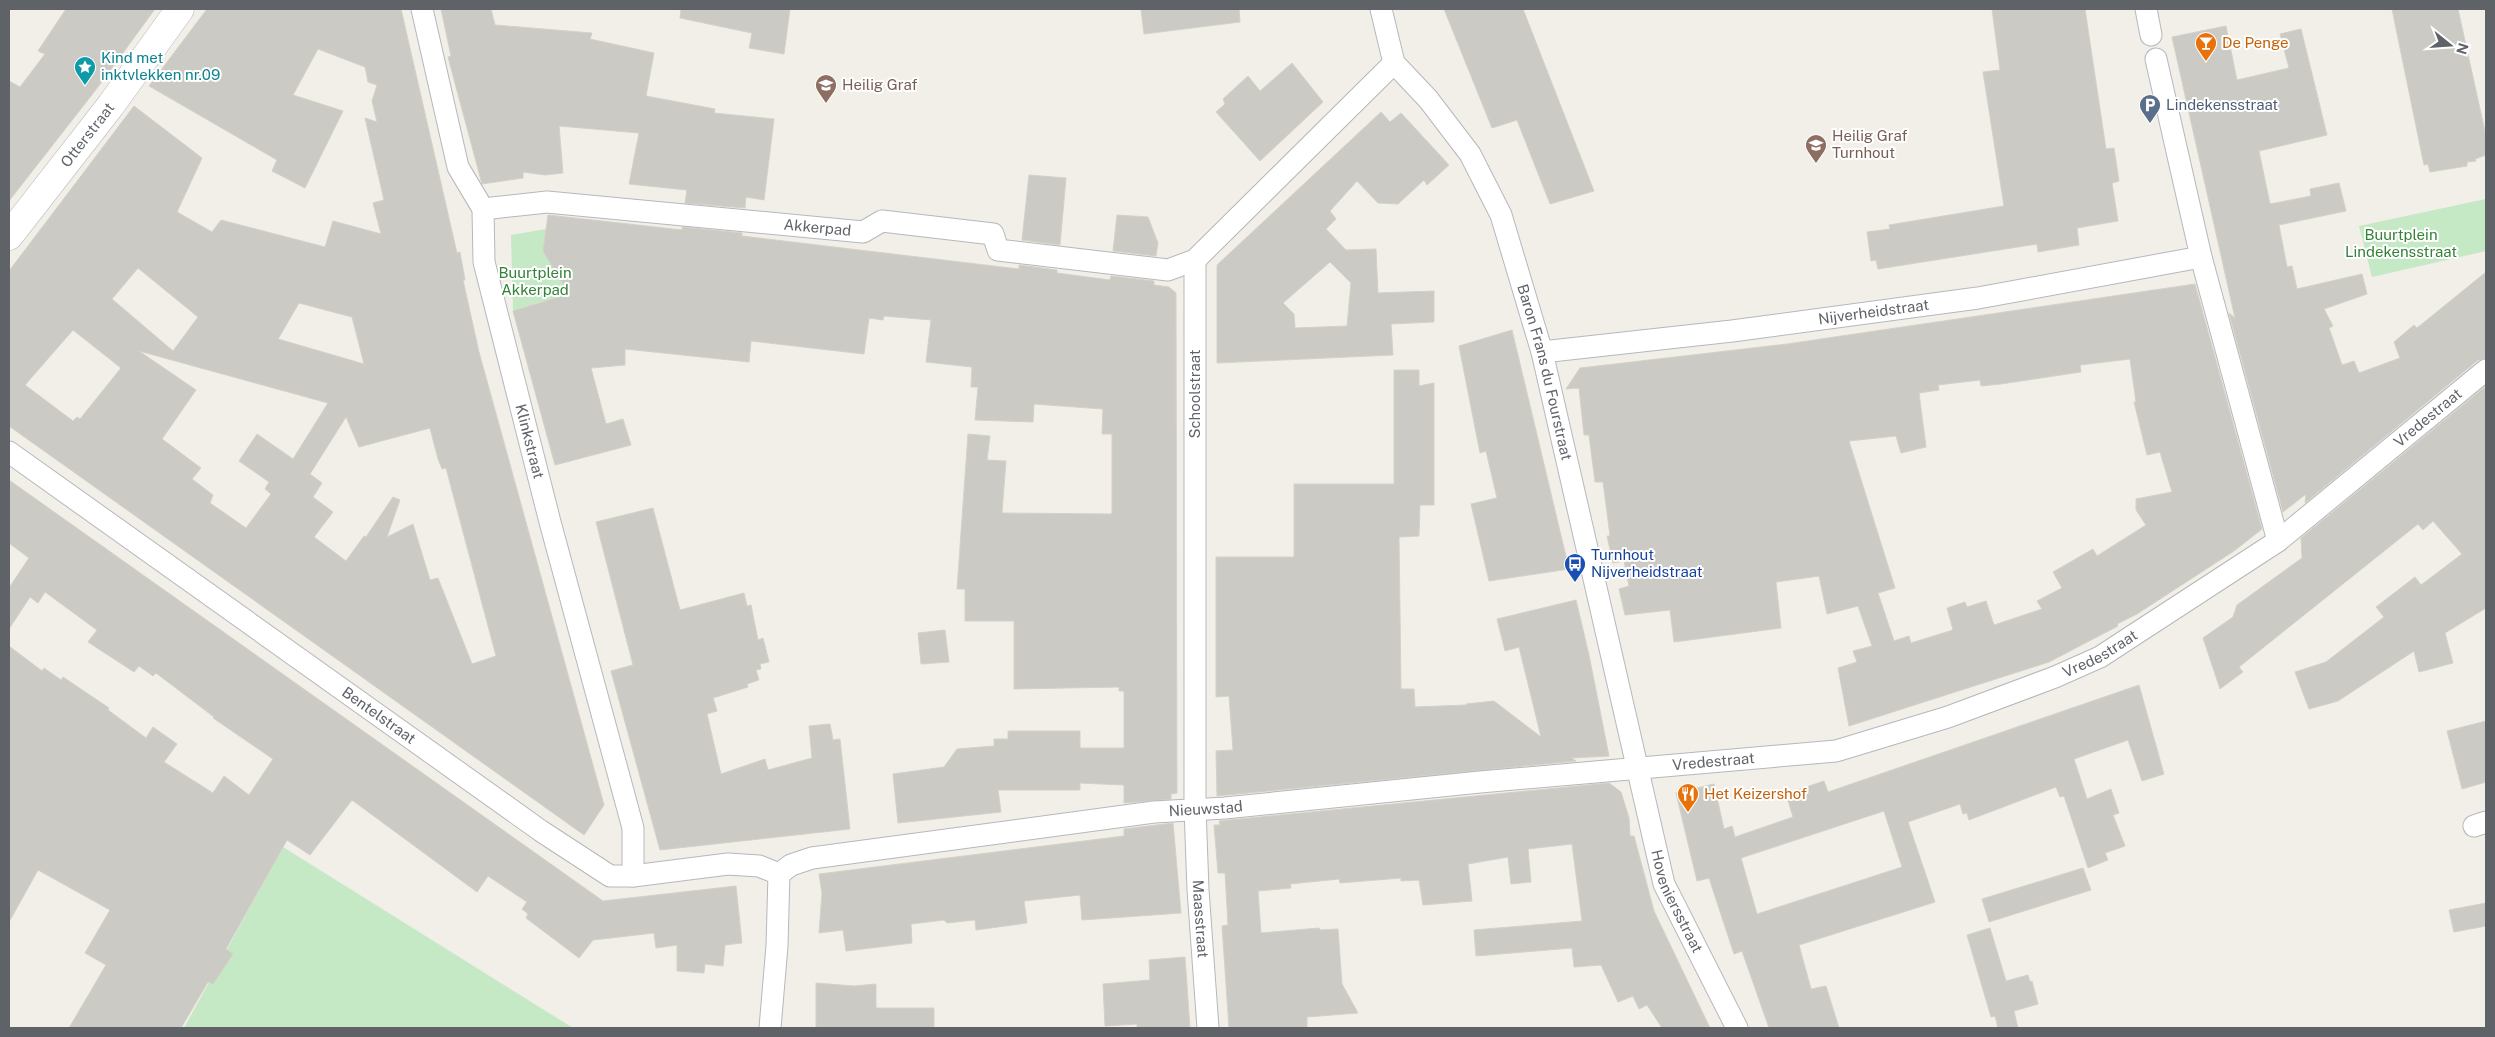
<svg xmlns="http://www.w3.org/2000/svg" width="2495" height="1037" font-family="'Public Sans',sans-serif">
<rect width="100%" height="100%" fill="#f1efe8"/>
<path fill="#c5e8c5" d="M2486 199V251L2372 277 2359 226Z
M546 229 593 311 544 301 513 311 511 235Z
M283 847 573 1028H184Z"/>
<path fill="#cccac5" stroke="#d6d1c6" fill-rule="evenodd" d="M66 9H155L98 87 9 201V81L20 87 45 54 38 51Z
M207 9H401L457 253 460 252 465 280H463L479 352 604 805 584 835 9 426V271L134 106 202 158 177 212 212 232 221 220 325 247 333 221 381 234 373 203 384 200 365 118 377 122 372 101 377 85 368 82 365 67 318 49 293 95 343 111 305 188 272 171 277 160 149 86ZM138 268 198 317 173 351 112 299ZM299 303 352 317 364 364 278 339ZM73 330 121 368 80 419 77 417 73 421 25 385ZM139 351 328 403 293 459 257 434 239 461 269 482 265 489 271 494 246 528 210 503 213 495 192 479 201 468 162 439 196 390ZM346 417 359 447 430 428 438 459 442 469 446 468 496 656 472 664 438 578 430 580 413 524 387 537 400 500 393 497 366 537 364 536 346 561 314 537 333 512 313 497 322 483 310 474Z
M441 9H491L495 25 592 33 590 39 654 53 646 96 715 109 714 113 774 119 764 200 746 197 745 208 685 203 687 190 629 184 639 133 559 126 563 173 545 175 523 172V178L482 184 448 57 451 56Z
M681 9H790L784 54 749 48 752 33 680 18Z
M1141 9H1239L1240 22 1144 34Z
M1444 9H1523L1594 191 1550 204 1517 120 1492 128Z
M1992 9H2085L2106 149 2114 148 2119 181 2112 183 2118 221 2077 228 2079 245 2038 252 2037 244 1878 269 1876 260 1871 261 1867 232 1890 229 1889 225 2004 206 1983 72 2000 70Z
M2392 9H2458L2486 136V155L2475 159 2476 161 2467 162V166L2430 172 2428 164 2424 165Z
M2226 26 2237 80 2289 68 2280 34 2301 29 2327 135 2259 151 2270 204 2311 196 2310 189 2339 183 2346 211 2279 225 2287 267 2292 266 2297 289 2362 274 2367 294 2324 309 2333 326 2329 328 2342 365 2354 361 2359 373 2400 358 2394 342 2414 325 2417 328 2486 272V358L2478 360 2305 503 2306 494 2283 512 2229 313 2235 318 2172 37Z
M1292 63 1323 102 1260 161 1216 112 1225 104 1223 99 1248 76 1260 91Z
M1381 112 1390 122 1401 113 1449 165 1427 185 1424 180 1398 204 1378 203 1357 181 1330 211 1336 219 1326 229 1346 250 1376 249 1378 293 1434 291V322L1391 324 1393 355 1217 363V265ZM1330 262 1351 283 1347 326 1295 328 1294 314 1283 303Z
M1029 175 1066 178 1060 245 1022 240Z
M548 215 682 230V227L742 233V236L1019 269V265L1057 270V273L1110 280 1111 276 1154 281V285L1169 287 1176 293 1177 793 1171 794V799L1124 803V785L1080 783V790H998L1001 812 898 823 893 774 944 767 957 749 994 746V739H1008V731H1080V748H1124V691H1119V687L1014 689V621H965V589H957L968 434 990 436 987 460 1006 461 1002 513 1112 514V434H1102L1103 409 1034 404 1033 422 975 420 978 387H971L972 367 926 362 931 320 884 316 883 320 869 318 864 354 751 341 749 362 625 349V365L591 368 606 424 623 419 631 445 555 465 513 311 569 294 543 251Z
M1117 215 1148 217 1158 243 1156 256 1113 251Z
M2195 284 2262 529 2234 551 2137 614 2117 624 2118 626 2049 662 1849 726 1838 668 1857 662 1853 651 1872 646 1858 606 1827 614 1819 576 1776 582 1781 628 1674 642 1670 610 1625 615 1619 589 1629 586 1624 561 1613 563 1607 536H1610L1603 482H1595L1589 435H1584L1579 388 1566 389 1580 368 1787 344ZM2130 359 2136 402H2134L2147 455 2160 452 2172 492 2136 499V510L2146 525 2097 556 2093 549 2053 572 2062 588 2037 601 2042 609 1994 625 1986 601 1967 607 1965 602 1947 608 1953 630 1911 643 1909 636 1894 641 1878 593 1895 588 1849 441 1896 436 1901 453 1926 447 1919 393 1939 390 1938 385 1980 380 1981 386 2001 384 2081 372 2080 365Z
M1512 330 1569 569 1489 581 1471 504 1497 498 1486 451 1480 453 1459 346Z
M1394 370H1419V386L1434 383V505H1420L1419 536 1399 537 1401 689H1414L1415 707 1466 705V704L1494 701 1541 737 1519 647 1505 651 1497 619 1576 600 1589 655 1609 756 1572 758 1576 761 1217 796 1216 751 1233 750 1229 696 1216 697V557H1294V484H1394Z
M2486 386V608L2445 633 2453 663 2419 672 2414 651 2338 701 2309 709 2295 672 2326 662 2384 617 2376 607 2415 577 2421 585 2462 554 2433 521 2423 530 2418 524 2239 667 2243 672 2220 689 2203 638 2233 617 2237 605 2302 558 2301 538Z
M9 480 603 901 736 886 742 943 725 945 723 966 705 964 704 973 677 971V945L656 948 654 933 593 940 579 958 526 918 528 914 522 909 527 902 488 876 477 892 352 800 310 855 287 840 226 949 233 954 213 984 208 982 181 1028H69L106 965 85 953 110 910 38 870 9 922V646L42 671 44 668 61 680 63 677 109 708 108 710 146 738 153 727 177 744 164 762 213 793 224 776 249 795 273 759 213 718 214 717 156 673 153 676 139 666 134 672 88 642 97 630 45 592 38 603 30 597 9 629V588L29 558 9 543Z
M653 508 680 610 744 593 747 606 751 605 758 640 763 638 769 662 760 664 761 669 756 670 759 680 747 684 748 687 713 698 717 711 707 714 721 774 765 759 768 770 812 758 809 726 830 724 833 740 840 739 850 829 660 850 611 671 633 665 596 522Z
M945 630 949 662 921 664 918 633Z
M2139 685 2164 774 2142 781 2128 740 2074 759 2087 799 2111 789 2119 813 2113 815 2125 846 2105 853 2108 860 2088 868 2064 796 2060 797 2056 787 1969 820 1967 813 1963 814 1960 804 1908 822 1935 902 1799 945 1811 989 1826 986 1839 1028H1769L1742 951 1734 954 1709 878 1697 881 1676 793 1714 784 1724 829 1732 826 1735 837 1793 817 1786 794 1824 781 1828 792ZM1884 811 1902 867 1757 914 1741 858Z
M2486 721V782L2462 789 2447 731Z
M1609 783 1621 792 1629 818 1630 836H1634L1654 911 1710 1028H1662L1647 1005 1639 1009 1633 996 1618 1002 1601 965 1574 967 1572 948 1476 956 1474 930 1582 921 1572 844 1528 849 1531 882 1511 884 1508 857 1468 864 1472 901 1423 905 1419 880 1401 881V878L1340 883 1339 879 1290 884 1291 888 1258 891 1261 933 1319 928 1320 930 1338 929 1342 984 1358 1013 1307 1017V1028H1229L1222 926 1228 925 1225 873H1218L1214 825H1220L1219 821Z
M1173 823 1181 913 1082 920 1080 895 1024 901 1027 923 976 930 975 920 947 923 944 920 911 924 912 943 846 951 843 930 819 933 822 893 819 874 1124 836V829Z
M2083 868 2091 890 1989 922 1982 899Z
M2486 903V926L2454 932 2449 910Z
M1990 928 2006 981 2028 975 2030 982 2032 981 2038 1004 2014 1011 2018 1028H1998L1995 1016 1991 1017 1967 935Z
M1185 957 1190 1028H1137V1024L1105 1026 1103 984 1150 980 1149 960Z
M816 983 854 986 876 984V1008H934V1028H816Z"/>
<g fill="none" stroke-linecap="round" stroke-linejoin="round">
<g stroke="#b5b8bc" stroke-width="23">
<g id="street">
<path id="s1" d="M422 9 458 167 483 209 484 262 550 522 633 828V876"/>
<path id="s2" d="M1381 9 1394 63 1428 99 1470 154 1501 215 1542 352 1664 884 1737 1028"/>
<path d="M2146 9 2151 35"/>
<path d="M2156 59 2201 257 2278 541"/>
<path id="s3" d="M483 209 547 202 863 232 882 221 993 234 998 250 1168 270 1195 260 1394 63"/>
<path id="s4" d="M1195 260V808L1198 890 1208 1028"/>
<path id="s5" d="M1542 352 1732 331 1978 298 2201 257"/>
<path id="s6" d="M9 452 541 831 610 876H633L728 864 759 866 779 874"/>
<path d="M2474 826 2486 822"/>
<path id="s7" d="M779 874 791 865 812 858 1154 812 1225 808 1480 782 1836 751 1948 717 2055 677 2100 657 2278 541 2486 370"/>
<path d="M770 1028 777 946 779 874"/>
</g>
</g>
<g stroke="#b6babf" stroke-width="29">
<g id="secondary">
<path id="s8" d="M9 236 111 105 180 9"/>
</g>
</g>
<use href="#street" stroke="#fff" stroke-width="21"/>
<use href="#secondary" stroke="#fff" stroke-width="28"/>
</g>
<defs>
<g id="bar-pin" transform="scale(1.125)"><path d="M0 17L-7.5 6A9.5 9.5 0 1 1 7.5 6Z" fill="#e8710a" stroke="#fff"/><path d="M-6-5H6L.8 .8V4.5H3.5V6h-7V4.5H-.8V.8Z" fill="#fff"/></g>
<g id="sight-pin" transform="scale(1.125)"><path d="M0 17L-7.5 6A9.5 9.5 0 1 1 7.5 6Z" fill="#0f9aa8" stroke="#fff"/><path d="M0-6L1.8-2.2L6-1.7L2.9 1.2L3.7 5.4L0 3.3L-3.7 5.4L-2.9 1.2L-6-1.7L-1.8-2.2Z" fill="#fff"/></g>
<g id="school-pin" transform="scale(1.125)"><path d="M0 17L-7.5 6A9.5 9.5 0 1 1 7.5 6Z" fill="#8d6e63" stroke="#fff"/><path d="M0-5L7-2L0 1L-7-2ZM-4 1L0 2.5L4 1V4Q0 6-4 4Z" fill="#fff"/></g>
<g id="parking-pin" transform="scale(1.125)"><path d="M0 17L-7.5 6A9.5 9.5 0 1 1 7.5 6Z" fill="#5c6f8a" stroke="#fff"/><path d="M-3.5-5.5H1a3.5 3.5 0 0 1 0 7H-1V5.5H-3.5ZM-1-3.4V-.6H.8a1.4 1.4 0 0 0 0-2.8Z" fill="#fff"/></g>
<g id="bus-pin" transform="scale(1.125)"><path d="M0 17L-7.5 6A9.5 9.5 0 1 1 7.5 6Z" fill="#1a4fb4" stroke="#fff"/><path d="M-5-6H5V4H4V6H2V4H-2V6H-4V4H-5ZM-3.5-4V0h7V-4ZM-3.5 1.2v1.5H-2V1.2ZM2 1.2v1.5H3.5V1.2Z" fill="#fff"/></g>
<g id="restaurant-pin" transform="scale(1.125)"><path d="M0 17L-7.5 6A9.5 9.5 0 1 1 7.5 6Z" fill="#e8710a" stroke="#fff"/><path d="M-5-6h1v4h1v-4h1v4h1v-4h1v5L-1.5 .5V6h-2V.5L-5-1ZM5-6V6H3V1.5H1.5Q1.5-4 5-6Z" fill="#fff"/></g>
</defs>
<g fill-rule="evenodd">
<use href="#bar-pin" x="2206" y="43"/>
<use href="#sight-pin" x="85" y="67"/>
<use href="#school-pin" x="826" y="85"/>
<use href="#parking-pin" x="2150" y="105"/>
<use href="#school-pin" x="1816" y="145"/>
<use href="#bus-pin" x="1575" y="564"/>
<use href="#restaurant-pin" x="1688" y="794"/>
</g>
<g text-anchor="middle" stroke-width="4" stroke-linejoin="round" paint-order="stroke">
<g font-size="15" fill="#c56008" stroke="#fff" text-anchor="start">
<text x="2222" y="48">De Penge</text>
<text x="1704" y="799">Het Keizershof</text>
</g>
<g font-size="15" fill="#0d838f" stroke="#fff" text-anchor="start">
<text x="101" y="63">Kind met<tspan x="101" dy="17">inktvlekken nr.09</tspan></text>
</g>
<g font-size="15" fill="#785e54" stroke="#fff" text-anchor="start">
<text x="842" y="90">Heilig Graf</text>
<text x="1832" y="141">Heilig Graf<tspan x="1832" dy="17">Turnhout</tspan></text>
</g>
<g font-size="15" fill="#4e5e75" stroke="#fff" text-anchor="start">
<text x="2166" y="110">Lindekensstraat</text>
</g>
<g font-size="15" fill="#5f6368" stroke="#fff">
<text dy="5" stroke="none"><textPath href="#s8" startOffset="128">Otterstraat</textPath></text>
<text dy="5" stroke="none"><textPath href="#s3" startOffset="336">Akkerpad</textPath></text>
<text dy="5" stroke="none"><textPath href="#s5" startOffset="334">Nijverheidstraat</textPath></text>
<text dy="5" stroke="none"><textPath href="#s2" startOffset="406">Baron Frans du Fourstraat</textPath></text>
<text transform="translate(1195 394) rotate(-90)" y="5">Schoolstraat</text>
<text dy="5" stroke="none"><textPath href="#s7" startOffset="1754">Vredestraat</textPath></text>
<text dy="5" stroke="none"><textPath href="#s1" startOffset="449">Klinkstraat</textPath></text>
<text dy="5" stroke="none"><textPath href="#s7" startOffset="1349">Vredestraat</textPath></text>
<text dy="5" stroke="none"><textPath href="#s6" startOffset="454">Bentelstraat</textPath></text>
<text dy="5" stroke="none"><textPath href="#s7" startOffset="944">Vredestraat</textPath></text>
<text dy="5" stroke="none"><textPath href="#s7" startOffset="434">Nieuwstad</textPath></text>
<text dy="5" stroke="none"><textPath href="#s2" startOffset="952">Hoveniersstraat</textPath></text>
<text dy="5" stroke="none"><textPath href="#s4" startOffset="659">Maasstraat</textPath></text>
</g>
<g font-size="15" fill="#348238" stroke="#fff">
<text x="2401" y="240">Buurtplein<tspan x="2401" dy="17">Lindekensstraat</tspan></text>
<text x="535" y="278">Buurtplein<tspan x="535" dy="17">Akkerpad</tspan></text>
</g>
<g font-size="15" fill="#164399" stroke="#fff" text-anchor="start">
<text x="1591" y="560">Turnhout<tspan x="1591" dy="17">Nijverheidstraat</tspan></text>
</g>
</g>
<rect width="2495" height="1037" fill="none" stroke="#5f6368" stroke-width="20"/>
<g transform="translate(2450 45) rotate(107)" stroke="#ffffff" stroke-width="4" paint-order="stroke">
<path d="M0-4L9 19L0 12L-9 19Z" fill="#5f6368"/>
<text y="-8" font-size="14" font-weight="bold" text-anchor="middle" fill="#5f6368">N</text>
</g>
</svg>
